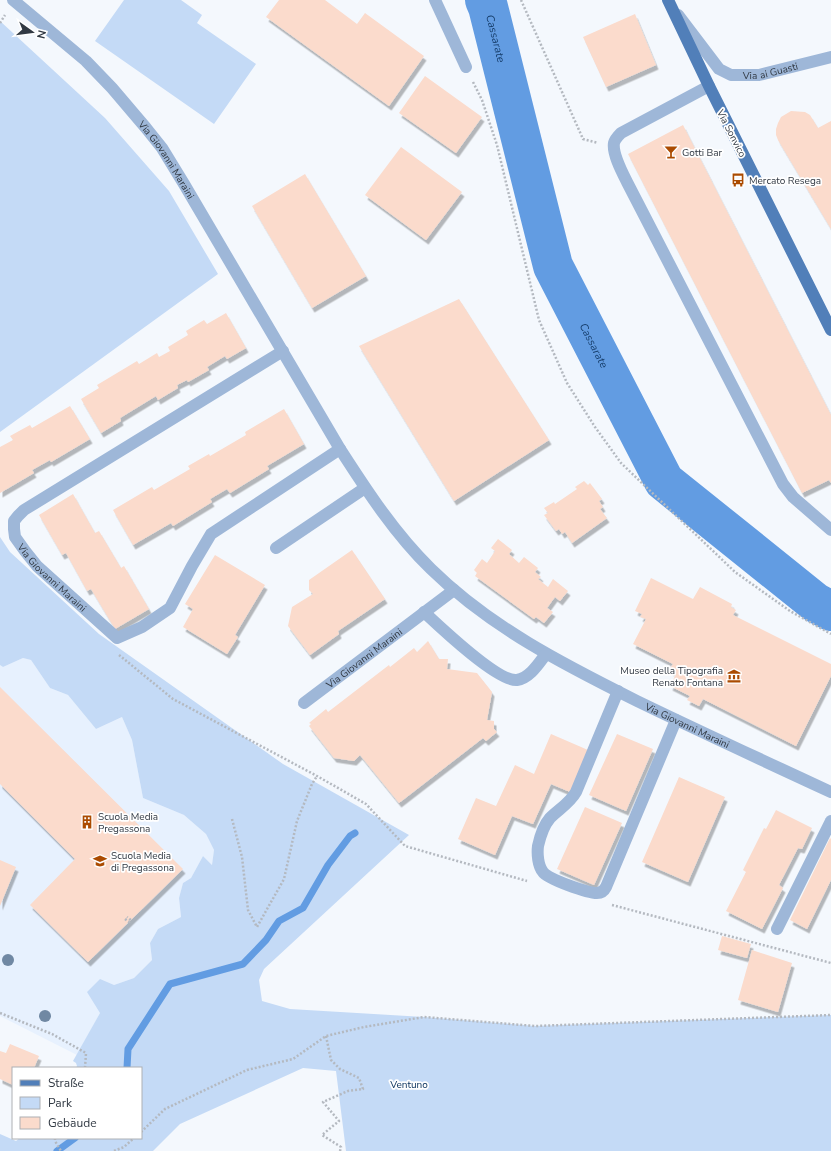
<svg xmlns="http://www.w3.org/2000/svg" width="831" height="1151" font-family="'Nunito Sans',sans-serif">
<defs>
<filter id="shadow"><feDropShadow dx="2.5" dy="4.5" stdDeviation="0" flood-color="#0004"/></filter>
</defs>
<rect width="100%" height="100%" fill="#f4f8fd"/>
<path fill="#e7f1fe" d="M23 658 31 660 50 688 68 695 96 729 122 717 132 740 143 798 184 815 206 834 214 850 212 865 203 856 191 878 183 883 179 898 181 917 158 929 150 943 152 960 134 978 114 985 100 1013 77 1055 0 1016V665L3 667Z"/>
<path fill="#c4daf6" d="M124 0H181L202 15 197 23 256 64 214 124 95 41Z
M0 21 105 118 169 191 218 274 0 432Z
M0 537 10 552 99 634 283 764 409 835 264 969 259 980 262 1001 290 1009 424 1017 535 1026 831 1015V1151H346L336 1071 303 1068 180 1124 153 1151H0V1134L16 1141 20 1138H141V1068H76L77 1066 76 1063 73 1061 100 1013 87 992 100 979 114 985 134 978 152 960 150 943 158 929 181 917 179 898 183 883 191 878 203 856 212 865 214 850 206 834 184 815 143 798 132 740 122 717 96 729 68 695 50 688 31 660 23 658 3 667 0 665Z"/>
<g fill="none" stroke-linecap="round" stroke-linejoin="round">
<path stroke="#629ce2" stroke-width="7" d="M127 1068 128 1049 170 984 243 964 266 940 279 921 303 908 328 865 350 836 355 833
M57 1151 75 1138"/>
<path stroke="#629ce2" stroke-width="40" id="s1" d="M485 0 488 7 553 266 664 481 816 603 831 611"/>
</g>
<path fill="#fbdbcc" filter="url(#shadow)" d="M279 0H325L357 24 365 13 424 56 389 106 266 17Z
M635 14 656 65 606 87 583 37Z
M425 76 482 117 456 153 399 113Z
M791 111 805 112 810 115 818 128 831 121V229L778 140 776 135V129L778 123 781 117Z
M683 125 831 415V483L829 480 802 493 628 154Z
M401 147 462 192 426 240 365 195Z
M305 174 366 276 312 308 252 206Z
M459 299 549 440 454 501 359 346Z
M226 313 246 348 227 359 225 356 207 367 209 370 188 382 187 380 177 385 178 388 158 400 156 396 120 418 121 421 101 433 81 399 99 388 97 385 137 361 139 364 157 353 159 357 170 351 168 347 188 335 186 331 204 320 207 324Z
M70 406 90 439 51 462 50 460 32 470 34 473 0 493V447L13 440 10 436 30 425 32 428Z
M284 409 304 444 267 466 269 469 230 493 227 489 210 499 212 502 173 526 171 523 133 545 113 510 152 487 154 490 190 469 188 466 209 454 210 456 246 435 245 432Z
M584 481 588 485 590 483 602 499 599 501 603 507 600 509 607 518 572 543 565 532 562 534 559 529 556 531 544 515 548 513 544 508 554 502 555 504 577 489 575 487Z
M73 494 95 533 99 531 121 568 124 566 149 609 115 629 91 589 87 591 66 553 62 555 39 515Z
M498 539 512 550 509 554 519 563 524 557 538 568 535 572 541 577 538 579 548 587 553 579 568 591 560 601 555 597 547 608 553 612 544 623 536 617 534 619 475 576 477 573 474 570 482 559 487 563 495 551 491 548Z
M352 550 385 599 338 631 339 634 310 655 288 626 292 607 313 594 309 590V580Z
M215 555 265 585 235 635 238 637 227 654 183 627 193 609 185 604Z
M651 578 693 599 700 587 732 604 731 607 736 610 733 615 831 664V676L796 746 703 699 699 706 687 700 690 696 670 686 676 674 669 670 673 664 633 644 646 619 640 617 642 614 635 611Z
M428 641 439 659H448L447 669 477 673 492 692 487 720 494 721V729L497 732 486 741 483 738 399 803 360 755 354 761 334 758 309 726 311 724 309 723 326 709 328 712 389 665 390 667 414 648 417 652Z
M0 687 183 869 88 962 30 905 75 859 0 784Z
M551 734 588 750 570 792 551 784 533 824 512 816 495 855 458 839 476 798 496 806 515 765 534 774Z
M617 734 653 749 626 811 589 795Z
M679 777 725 797 688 882 642 862Z
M585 807 622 823 594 885 557 869Z
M776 810 812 828 802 849 798 848 779 885 783 888 762 929 726 911 746 872 743 870 764 828 766 829Z
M830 838 831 839V880L807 929 790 920Z
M0 860 16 867 0 906Z
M722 936 751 944 747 958 718 950Z
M752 950 792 963 778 1012 738 1000Z
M10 1044 39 1056 34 1068H13V1085L0 1079V1051L6 1053Z"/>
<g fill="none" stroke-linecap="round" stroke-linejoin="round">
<path stroke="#b4b9c0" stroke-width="2.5" stroke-dasharray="2 2" stroke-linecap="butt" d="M521 0 583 139 598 143
M0 23 5 15
M473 82 482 100 497 145 539 320 567 383 595 427 621 463 735 572 790 611 831 634
M119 655 173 699 317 776 366 804 405 846 527 881
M232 819 242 857 248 910 257 927 284 879 297 821 312 784 317 776
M612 905 831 963
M125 919 129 922 131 920 127 917
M0 1013 52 1034 86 1053 85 1068
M326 1036 331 1060 340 1069 359 1078 363 1089 348 1091 323 1102 339 1121 322 1135 341 1147 340 1151
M141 1132 165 1109 247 1070 293 1059 326 1036 364 1027 424 1017 535 1026 831 1015
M55 1138V1141L61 1151
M114 1151 124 1147 134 1138"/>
<g stroke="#9eb7d8" stroke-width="12">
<path id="s2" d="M13 0 86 61 112 88 146 128 162 148 184 184 340 449C367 491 395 534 431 569 490 627 563 664 637 701 701 732 766 762 831 792"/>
<path d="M435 0 466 67"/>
<path id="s3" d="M678 15 719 69 731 75H759L831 57"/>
<path d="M709 86 621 133C618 136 615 139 614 143 612 154 623 174 628 184L783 484 793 497 831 530"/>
<path id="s4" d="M283 351 24 510 18 516 14 521V529L15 537 25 551 37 566 117 638 142 627 170 608 192 566 211 534 340 449"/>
<path d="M276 548 365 488"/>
<path d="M424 612C439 626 498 682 517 680 530 678 539 663 546 654"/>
<path d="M618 691 576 792C570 803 559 809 550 818 544 825 540 837 538 846 537 854 538 866 543 872 548 879 587 893 597 893 601 893 604 891 606 887L676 720"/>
<path id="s5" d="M304 703 454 590"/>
<path d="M777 929 831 821"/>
</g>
<path stroke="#517fb9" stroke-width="12" d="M668 0 709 86 831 330"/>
</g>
<g fill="#7088a3">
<circle cx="8" cy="960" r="6"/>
<circle cx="45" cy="1016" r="6"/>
</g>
<defs>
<g id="bar-bare" transform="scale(1.08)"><path d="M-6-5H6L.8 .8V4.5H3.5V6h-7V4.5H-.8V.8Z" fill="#ab4b00" stroke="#fff" stroke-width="2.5" paint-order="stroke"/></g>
<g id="bus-bare" transform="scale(1.08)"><path d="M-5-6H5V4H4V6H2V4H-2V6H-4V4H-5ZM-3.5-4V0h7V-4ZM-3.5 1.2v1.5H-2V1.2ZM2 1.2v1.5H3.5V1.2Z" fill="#ab4b00" stroke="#fff" stroke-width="2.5" paint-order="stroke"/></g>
<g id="museum-bare" transform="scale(1.08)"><path d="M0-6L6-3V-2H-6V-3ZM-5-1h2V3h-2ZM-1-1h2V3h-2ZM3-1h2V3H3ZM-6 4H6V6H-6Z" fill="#ab4b00" stroke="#fff" stroke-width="2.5" paint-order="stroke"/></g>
<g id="building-bare" transform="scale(1.08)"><path d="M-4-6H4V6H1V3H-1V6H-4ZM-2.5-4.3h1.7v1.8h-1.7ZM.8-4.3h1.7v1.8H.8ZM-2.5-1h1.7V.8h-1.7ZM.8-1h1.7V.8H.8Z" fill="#ab4b00" stroke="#fff" stroke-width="2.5" paint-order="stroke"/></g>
<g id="school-bare" transform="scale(1.08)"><path d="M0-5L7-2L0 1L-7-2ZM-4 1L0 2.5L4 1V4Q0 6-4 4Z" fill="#ab4b00" stroke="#fff" stroke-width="2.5" paint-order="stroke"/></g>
</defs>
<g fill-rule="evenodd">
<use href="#bar-bare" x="671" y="152"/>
<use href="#bus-bare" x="738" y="180"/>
<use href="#museum-bare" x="734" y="676"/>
<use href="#building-bare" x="87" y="822"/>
<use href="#school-bare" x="100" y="861"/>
</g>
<g text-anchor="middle" stroke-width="3.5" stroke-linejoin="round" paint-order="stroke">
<g font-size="10" fill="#313943" stroke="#fff">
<text dy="4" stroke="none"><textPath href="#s3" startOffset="121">Via ai Guasti</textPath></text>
<text transform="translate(732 133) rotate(63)" y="4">Via Sonvico</text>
<text dy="4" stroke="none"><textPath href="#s2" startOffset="223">Via Giovanni Maraini</textPath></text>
<text dy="4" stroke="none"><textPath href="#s4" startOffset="390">Via Giovanni Maraini</textPath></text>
<text dy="4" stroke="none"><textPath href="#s5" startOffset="75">Via Giovanni Maraini</textPath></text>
<text dy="4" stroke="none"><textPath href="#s2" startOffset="1013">Via Giovanni Maraini</textPath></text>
</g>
<g font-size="10" fill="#313943" stroke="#fff" text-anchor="start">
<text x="682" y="156">Gotti Bar</text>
<text x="749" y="184">Mercato Resega</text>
<text x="723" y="674" text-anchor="end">Museo della Tipografia<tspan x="723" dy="12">Renato Fontana</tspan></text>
<text x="98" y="820">Scuola Media<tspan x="98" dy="12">Pregassona</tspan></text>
<text x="111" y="859">Scuola Media<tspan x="111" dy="12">di Pregassona</tspan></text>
</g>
<g font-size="10" fill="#042d59" stroke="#fff">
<text x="409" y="1088">Ventuno</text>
</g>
<g font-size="11" font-style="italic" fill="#163d6a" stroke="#fff">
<text dy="4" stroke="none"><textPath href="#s1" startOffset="40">Cassarate</textPath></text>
<text dy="4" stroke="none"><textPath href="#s1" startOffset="364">Cassarate</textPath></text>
</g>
</g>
<rect x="12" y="1067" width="130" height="72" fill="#ffffff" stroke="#adb0b4"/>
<rect x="20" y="1080" width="20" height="6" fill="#517fb9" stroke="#adb0b4"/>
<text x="48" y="1087" font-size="12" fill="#313943">Straße</text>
<rect x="20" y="1097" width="20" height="12" fill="#c4daf6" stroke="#adb0b4"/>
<text x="48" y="1107" font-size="12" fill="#313943">Park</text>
<rect x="20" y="1117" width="20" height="12" fill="#fbdbcc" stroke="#adb0b4"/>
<text x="48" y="1127" font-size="12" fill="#313943">Gebäude</text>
<g transform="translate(32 32) rotate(104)" stroke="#ffffff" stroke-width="3" paint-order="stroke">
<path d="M0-3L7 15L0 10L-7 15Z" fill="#313943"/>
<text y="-6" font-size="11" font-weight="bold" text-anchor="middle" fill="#313943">N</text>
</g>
</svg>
